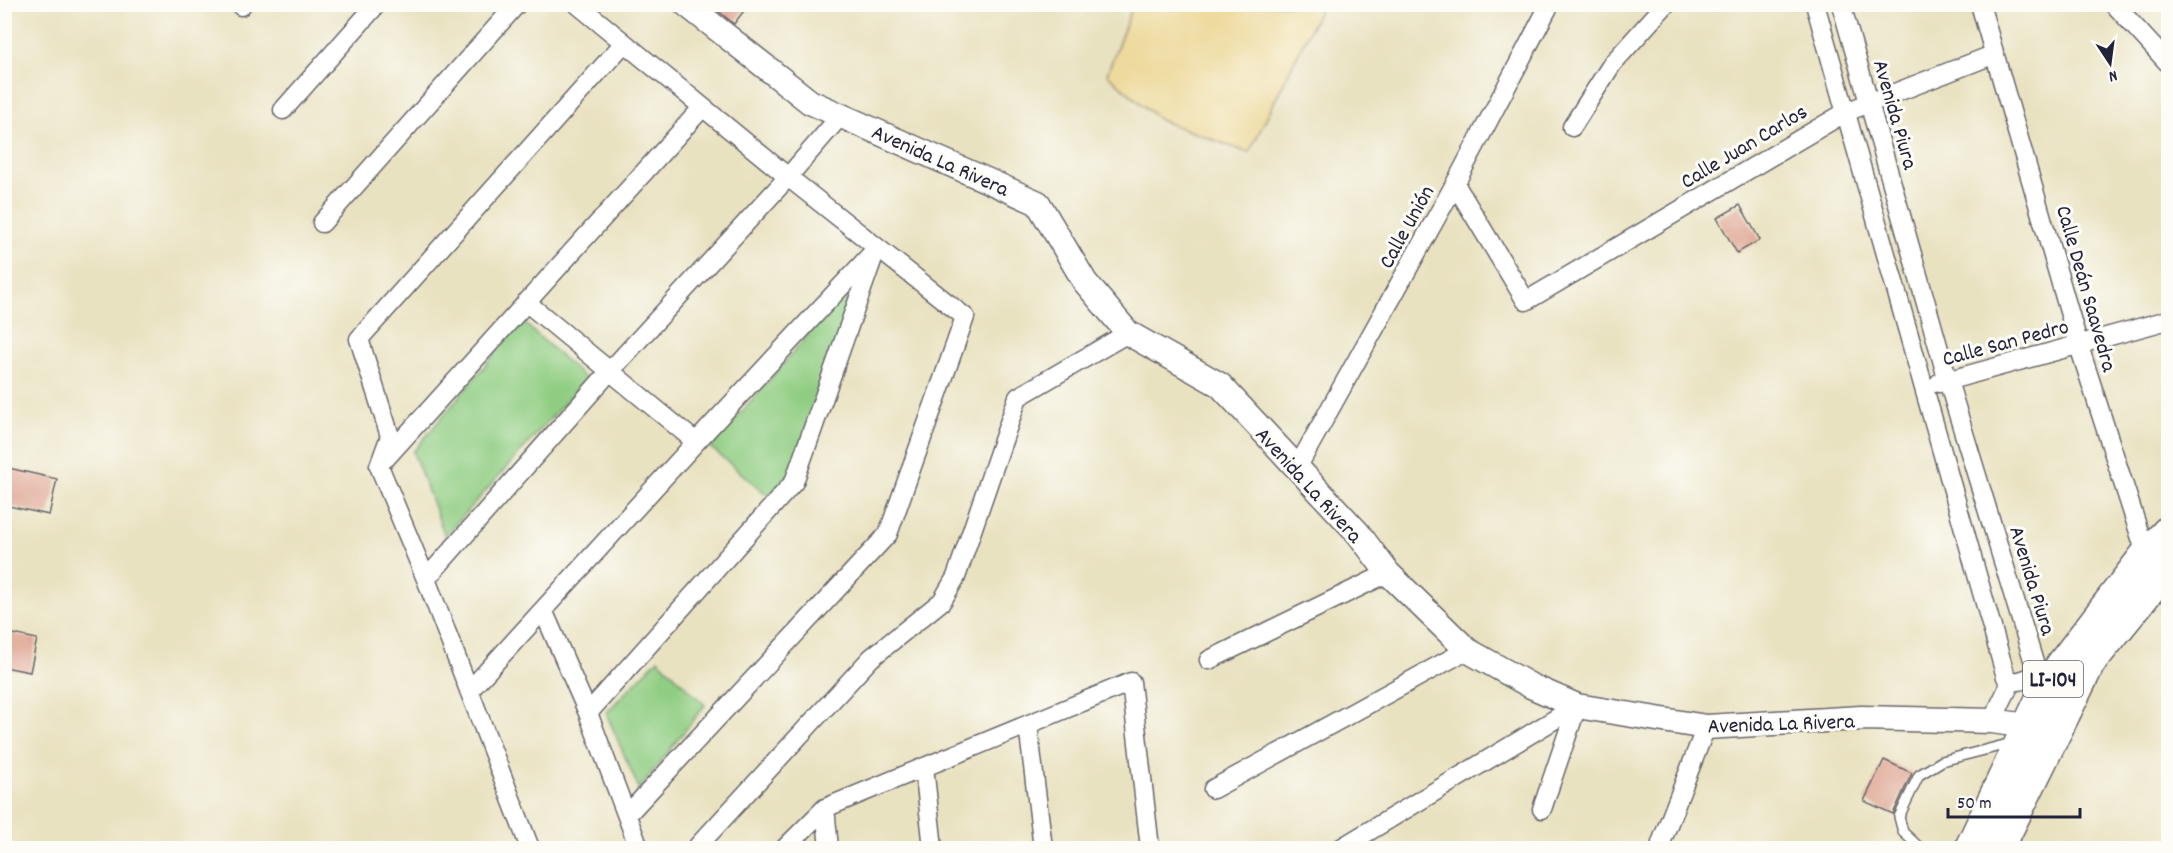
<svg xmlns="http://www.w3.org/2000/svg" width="2173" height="853" font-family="Dekko,sans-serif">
<rect width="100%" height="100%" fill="#fdfcf7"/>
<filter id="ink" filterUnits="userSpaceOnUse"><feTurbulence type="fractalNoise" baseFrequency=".0167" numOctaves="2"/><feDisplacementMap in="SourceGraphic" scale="12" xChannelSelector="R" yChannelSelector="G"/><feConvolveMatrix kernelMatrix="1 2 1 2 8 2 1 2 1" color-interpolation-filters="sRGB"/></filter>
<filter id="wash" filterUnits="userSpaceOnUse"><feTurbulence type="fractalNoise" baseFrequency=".008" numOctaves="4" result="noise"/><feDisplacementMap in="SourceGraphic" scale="24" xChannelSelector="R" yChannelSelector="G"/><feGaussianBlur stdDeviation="1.35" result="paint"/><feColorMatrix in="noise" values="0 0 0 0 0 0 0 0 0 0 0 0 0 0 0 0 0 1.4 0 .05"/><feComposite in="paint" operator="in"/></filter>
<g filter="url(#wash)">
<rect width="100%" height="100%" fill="#e9e2c1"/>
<path fill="#90cd82" stroke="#59785e" stroke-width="1.5" d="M863 271 789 482 772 499 711 448Z
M522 321 586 379 445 536 413 452Z
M658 659 705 705 639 789 606 713Z"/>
<path fill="#eeda9e" stroke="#887e6c" stroke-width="1.5" d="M1133 5V4L1322 5 1249 153 1160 120 1107 74Z"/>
<g id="blocks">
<path fill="#dfa794" d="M710 4H749L734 24Z
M1740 205 1760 240 1737 253 1717 218Z
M4 467 57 479 49 515 4 505Z
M4 632 37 639 30 672 4 667Z
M1884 760 1912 773 1893 814 1864 801Z"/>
</g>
</g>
<g filter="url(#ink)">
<use href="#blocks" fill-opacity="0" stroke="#68656a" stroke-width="1.5"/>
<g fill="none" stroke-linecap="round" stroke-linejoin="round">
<g stroke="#68656a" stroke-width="12">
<path id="service" d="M1920 848 1903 832 1899 817 1919 775 1942 761 2012 743"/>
</g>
<g stroke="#68656a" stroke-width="21">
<path id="minor" d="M577 4 788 177 965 317 888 534 627 815
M1815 4 2006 677 2011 682C2021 681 2033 679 2036 669L1948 381 1841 4
M1980 4 2079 346 2148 560
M2114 4 2168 63
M241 6 242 4
M283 110 377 4
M1572 127 1612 64 1666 4
M1455 184 1526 301 1846 112 1995 54
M322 223 517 4
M526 302 696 442
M1939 383 2168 320
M386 458 702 108
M1297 468 1455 184 1550 4
M426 579 610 371 788 177 842 114
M543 610 588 713 639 848
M1209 660 1388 573
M469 691 696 442 877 248
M588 713 794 482 874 255
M1992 721 2011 682
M1028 725 1043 848
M924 767 933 848
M1213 789 1467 650
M825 808 829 848
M1542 809 1577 706
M1661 843 1706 727
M530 848 426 579 379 466 390 436 359 339 624 43
M696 848 871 658 942 601 956 577 1018 397 1128 333
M785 848 825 808 1131 682 1150 848
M1341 848 1577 706"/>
</g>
<g stroke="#68656a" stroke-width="27">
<path id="tertiary" d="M686 4 810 102 1038 203 1085 282 1128 333 1220 385 1358 533 1388 573 1467 650 1531 686 1577 706 1706 727 1861 718 1992 721 2027 726"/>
</g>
<g stroke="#68656a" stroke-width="33">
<path id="primary" d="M1970 848 2040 700 2061 665 2146 554 2168 531
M1999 848 2090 663 2168 567"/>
</g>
<use href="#service" stroke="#fff" stroke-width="9"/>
<use href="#minor" stroke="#fff" stroke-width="18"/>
<use href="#tertiary" stroke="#fff" stroke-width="24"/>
<use href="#primary" stroke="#fff" stroke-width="30"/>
</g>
</g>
<g text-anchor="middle" stroke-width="6" stroke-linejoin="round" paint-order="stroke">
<rect fill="#fdfcf7" stroke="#646373" stroke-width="1.5" x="2023" y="661" width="60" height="36" rx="4.5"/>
<g font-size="21" font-weight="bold" fill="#22223b">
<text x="2053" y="686">LI-104</text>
</g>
<g font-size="22" fill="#22223b" stroke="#fdfcf7">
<text transform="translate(1897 114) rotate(74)" y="8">Avenida Piura</text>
<text transform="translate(1743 145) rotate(-31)" y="8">Calle Juan Carlos</text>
<text transform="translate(941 159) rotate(24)" y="8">Avenida La Rivera</text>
<text transform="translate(1405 226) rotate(-61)" y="8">Calle Unión</text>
<text transform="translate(2088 288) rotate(74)" y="8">Calle Deán Saavedra</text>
<text transform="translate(2005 341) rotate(-15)" y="8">Calle San Pedro</text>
<text transform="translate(1310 484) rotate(48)" y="8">Avenida La Rivera</text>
<text transform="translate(2034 580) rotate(73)" y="8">Avenida Piura</text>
<text transform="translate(1781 722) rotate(-2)" y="8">Avenida La Rivera</text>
</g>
</g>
<rect width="2173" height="853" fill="none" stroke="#fdfcf7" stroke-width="24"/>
<g transform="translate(2110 63) rotate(167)" stroke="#fdfcf7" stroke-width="4.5" paint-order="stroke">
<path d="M0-4.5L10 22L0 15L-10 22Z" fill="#22223b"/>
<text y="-9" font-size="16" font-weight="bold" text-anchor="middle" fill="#22223b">N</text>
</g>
<path d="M1948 808v9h132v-9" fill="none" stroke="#22223b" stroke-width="3"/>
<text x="1957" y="808" font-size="18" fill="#22223b" stroke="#fdfcf7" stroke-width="4.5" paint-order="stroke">50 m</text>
</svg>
